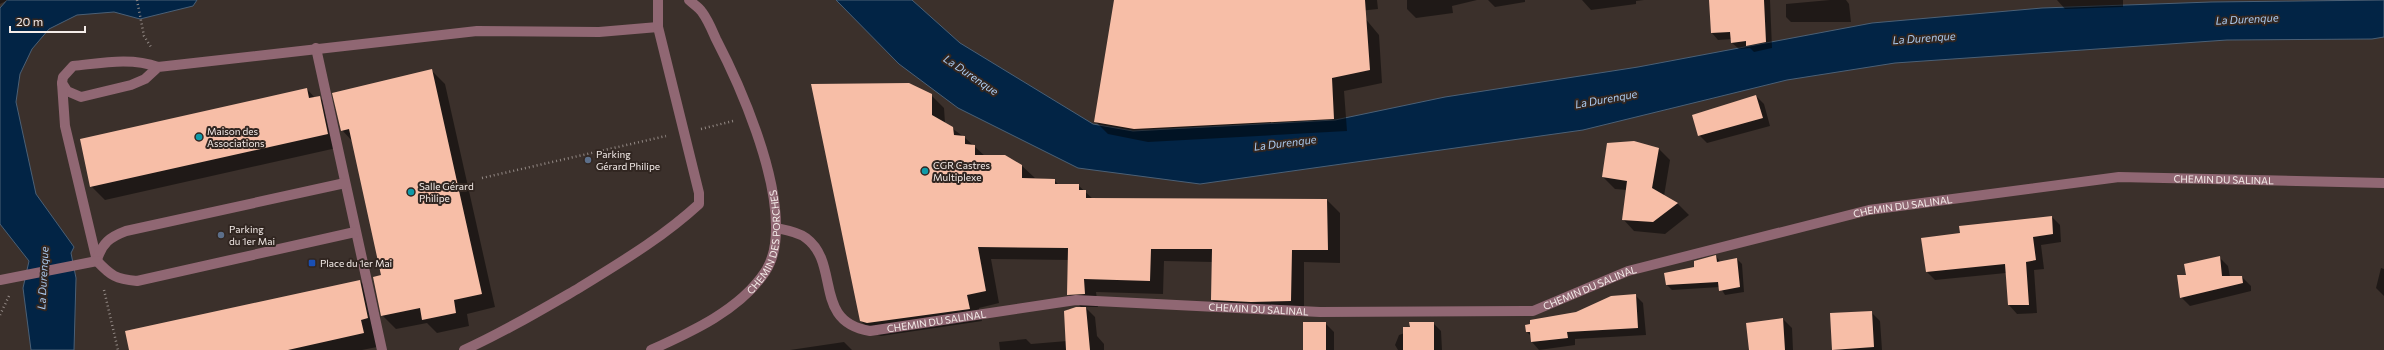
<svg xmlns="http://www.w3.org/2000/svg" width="2384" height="350" font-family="Commissioner,sans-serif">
<rect width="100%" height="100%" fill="#3b302b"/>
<path fill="#022445" stroke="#4b6076" d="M7 0H197L193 6 140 19 114 12 77 15 49 29 32 49 20 74 16 102 36 194 74 247 71 253 76 278 74 350H31L23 288 29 261 0 224V8Z
M836 0H912L960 43 1093 124 1133 131 1335 120 1445 97 1638 67 1872 23 2042 8 2211 2 2384 0V37L2372 39 2227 40 1895 63 1787 80 1583 130 1200 184 1078 168 958 108 899 64Z"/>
<path fill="#0007" d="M0 0H8L0 4Z
M1115 0H1377L1378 9 1359 11 1379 35 1382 83 1344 91 1347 131 1148 142 1108 134 1095 121Z
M1407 0H1477L1452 6 1453 13 1416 18 1407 9Z
M1488 0H1525V2L1495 7Z
M1582 0H1644L1636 1V4L1591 10Z
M1710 0H1770L1772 48 1754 52 1750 48 1739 49 1732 43V39L1718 40 1712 33Z
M1830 0H1846L1849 4 1851 22H1791L1786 17V4Z
M2057 0H2123V7L2065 9Z
M432 71 445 84 495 307 467 314 469 326 437 333 427 323 396 329 382 315 383 276 353 142 342 130Z
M307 89 315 98 319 97 333 111 341 147 105 200 91 186Z
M931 95 944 108 945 123 964 137 985 156 1021 165 1035 178 1054 180 1059 185H1078L1094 200H1327L1340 213V263L1304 262V313H1225L1212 300 1213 262 1164 261 1163 294 1096 292 1098 307H1085L1095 317 1097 336 1104 344V350H1000L999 342 1026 339 1031 344 1067 341 1068 309 1082 308 1068 294 1069 260 991 259 999 303 979 308 982 321 881 336 874 334 861 321Z
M1756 96 1764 104 1770 126 1707 143 1699 135Z
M1658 148 1670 160 1664 196 1678 204 1689 215 1665 234 1634 231 1623 219 1627 190 1615 189 1603 177Z
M2052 217 2060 225 2061 242 2041 245 2044 269 2034 270 2037 313 2017 314 2009 305 2006 273 1935 280 1927 272Z
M1716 256 1721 263 1737 259 1742 264 1744 292 1725 295 1720 287 1672 290 1667 285Z
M2219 257 2228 266 2230 277H2242L2251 286V291L2190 306 2181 297Z
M2381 268 2384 269V296L2376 288Z
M360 281 373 294 377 347 362 350H130Z
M1635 295 1643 303 1646 335 1575 339V345L1539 350 1532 342V337L1527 332 1576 313Z
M1871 312 1880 321 1882 350H1833Z
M1783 319 1792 328 1793 350H1750Z
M1325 323 1334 332V350H1304Z
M1433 323 1441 331 1442 350H1398L1395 345 1399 335Z
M844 342 852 350H790Z"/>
<path fill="#f7bea7" d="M1114 0H1365L1370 70 1332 78 1334 119 1134 129 1094 122Z
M1709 0H1764L1766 42 1746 46V41L1731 43 1730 32 1711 33Z
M432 69 482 294 454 300 456 313 422 320 420 308 381 316 373 277 381 275 349 129 341 131 332 93Z
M909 83 932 94V115L953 127 954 135 965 136V144L975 145V155H1005L1022 165V178L1055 179V184H1079V190H1086V198L1327 199 1328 250H1292L1291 301 1251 302 1211 300 1212 249H1151L1150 281 1084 279 1085 294 1067 295 1068 248 978 247 986 291 967 295 970 309 867 323 860 321 811 84Z
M307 88 309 98 320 96 328 134 90 187 80 139Z
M1756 95 1763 118 1698 136 1692 115Z
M1634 141 1659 148 1652 188 1678 203 1653 222 1622 220 1627 181 1602 177 1607 143Z
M2052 216 2053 234 2033 237 2036 260 2026 262 2029 305H2008L2005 264 1926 272 1921 238 1960 233 1959 226Z
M1716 255 1717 262 1737 258 1740 287 1719 291 1718 282 1666 285 1664 273 1694 267V261Z
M2220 256 2222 276H2242L2243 283 2180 298 2177 275H2186L2184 264Z
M360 280 368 318 361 320 364 333 288 350H129L125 331Z
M1636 294 1638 328 1567 332 1568 338 1531 342 1530 332H1526L1525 325 1530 324V320L1576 312 1611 296Z
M1076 307H1086L1090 350H1066L1064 311Z
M1872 311 1874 347 1832 350 1830 313Z
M1783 318 1785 350H1749L1746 323Z
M1303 322H1326V350H1303Z
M1409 322H1434V350H1403V327H1410Z"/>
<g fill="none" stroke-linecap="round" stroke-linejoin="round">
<path stroke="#938985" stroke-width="2.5" stroke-dasharray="1 3" stroke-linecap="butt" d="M137 0 144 36 151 47
M701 129 733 121
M482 178 666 136
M104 290 118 350
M0 315 9 296"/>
<g stroke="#906773" stroke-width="10">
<path d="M316 48 382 350"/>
<path d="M158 67 145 79 131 85 81 97 67 91 62 83 63 77 73 66C102 63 131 57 158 67L477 31 599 32 658 27"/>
<path d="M62 83 65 126 97 261C111 276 116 279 137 281L355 232"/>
<path id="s1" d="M776 228C786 230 798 232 806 238 841 264 812 322 870 331L1076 300 1320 312 1533 311 1628 271 1869 210 2119 177 2384 183"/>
<path d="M97 260C102 243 110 237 126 231L345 183"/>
<path d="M0 280 97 261"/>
<path d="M464 350C504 332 541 310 579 288 621 262 662 238 699 204V193L658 27V0"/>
<path id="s2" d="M651 350C691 332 740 310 765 272 773 260 776 243 776 229 777 172 742 89 716 39 712 30 708 20 702 12 699 7 693 4 689 0"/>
</g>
</g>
<g fill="#0f9aa8" stroke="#312621" stroke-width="1.5">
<circle cx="199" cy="137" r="4"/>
<circle cx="925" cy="171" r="4"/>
<circle cx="411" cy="192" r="4"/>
</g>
<g fill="#5c6f8a" stroke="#312621" stroke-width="1.5">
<circle cx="588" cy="160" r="4"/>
<circle cx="221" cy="235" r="4"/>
</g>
<rect fill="#1a4fb4" stroke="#312621" stroke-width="1.5" x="308" y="259" width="8" height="8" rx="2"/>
<g text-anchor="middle" stroke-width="4" stroke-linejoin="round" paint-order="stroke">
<g font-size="10" fill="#f4ece9" stroke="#312621" text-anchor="start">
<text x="207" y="135">Maison des<tspan x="207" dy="12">Associations</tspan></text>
<text x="596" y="158">Parking<tspan x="596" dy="12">Gérard Philipe</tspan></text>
<text x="933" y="169">CGR Castres<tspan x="933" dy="12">Multiplexe</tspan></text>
<text x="419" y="190">Salle Gérard<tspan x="419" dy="12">Philipe</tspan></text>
<text x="229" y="233">Parking<tspan x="229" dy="12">du 1er Mai</tspan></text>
<text x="320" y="267">Place du 1er Mai</text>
</g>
<g font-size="10" fill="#f4ece9" stroke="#312621">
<text dy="4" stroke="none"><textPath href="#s1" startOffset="1527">CHEMIN DU SALINAL</textPath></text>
<text dy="4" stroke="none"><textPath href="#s1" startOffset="1204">CHEMIN DU SALINAL</textPath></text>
<text dy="4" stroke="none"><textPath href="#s2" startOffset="169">CHEMIN DES PORCHES</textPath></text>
<text dy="4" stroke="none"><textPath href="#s1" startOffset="880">CHEMIN DU SALINAL</textPath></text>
<text dy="4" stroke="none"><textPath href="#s1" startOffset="544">CHEMIN DU SALINAL</textPath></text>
<text dy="4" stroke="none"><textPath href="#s1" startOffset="220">CHEMIN DU SALINAL</textPath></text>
</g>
<g font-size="11" font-style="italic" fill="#abcaee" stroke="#312621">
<text transform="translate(2247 19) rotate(-3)" y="4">La Durenque</text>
<text transform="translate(1924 38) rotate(-4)" y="4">La Durenque</text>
<text transform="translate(971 75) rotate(34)" y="4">La Durenque</text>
<text transform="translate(1606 99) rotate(-10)" y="4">La Durenque</text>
<text transform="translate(1285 143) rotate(-7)" y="4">La Durenque</text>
<text transform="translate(43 278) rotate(-87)" y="4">La Durenque</text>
</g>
</g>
<path d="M10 26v6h75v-6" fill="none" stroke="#f4ece9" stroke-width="2"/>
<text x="16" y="26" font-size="12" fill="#f4ece9" stroke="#312621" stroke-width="3" paint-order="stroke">20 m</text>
</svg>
